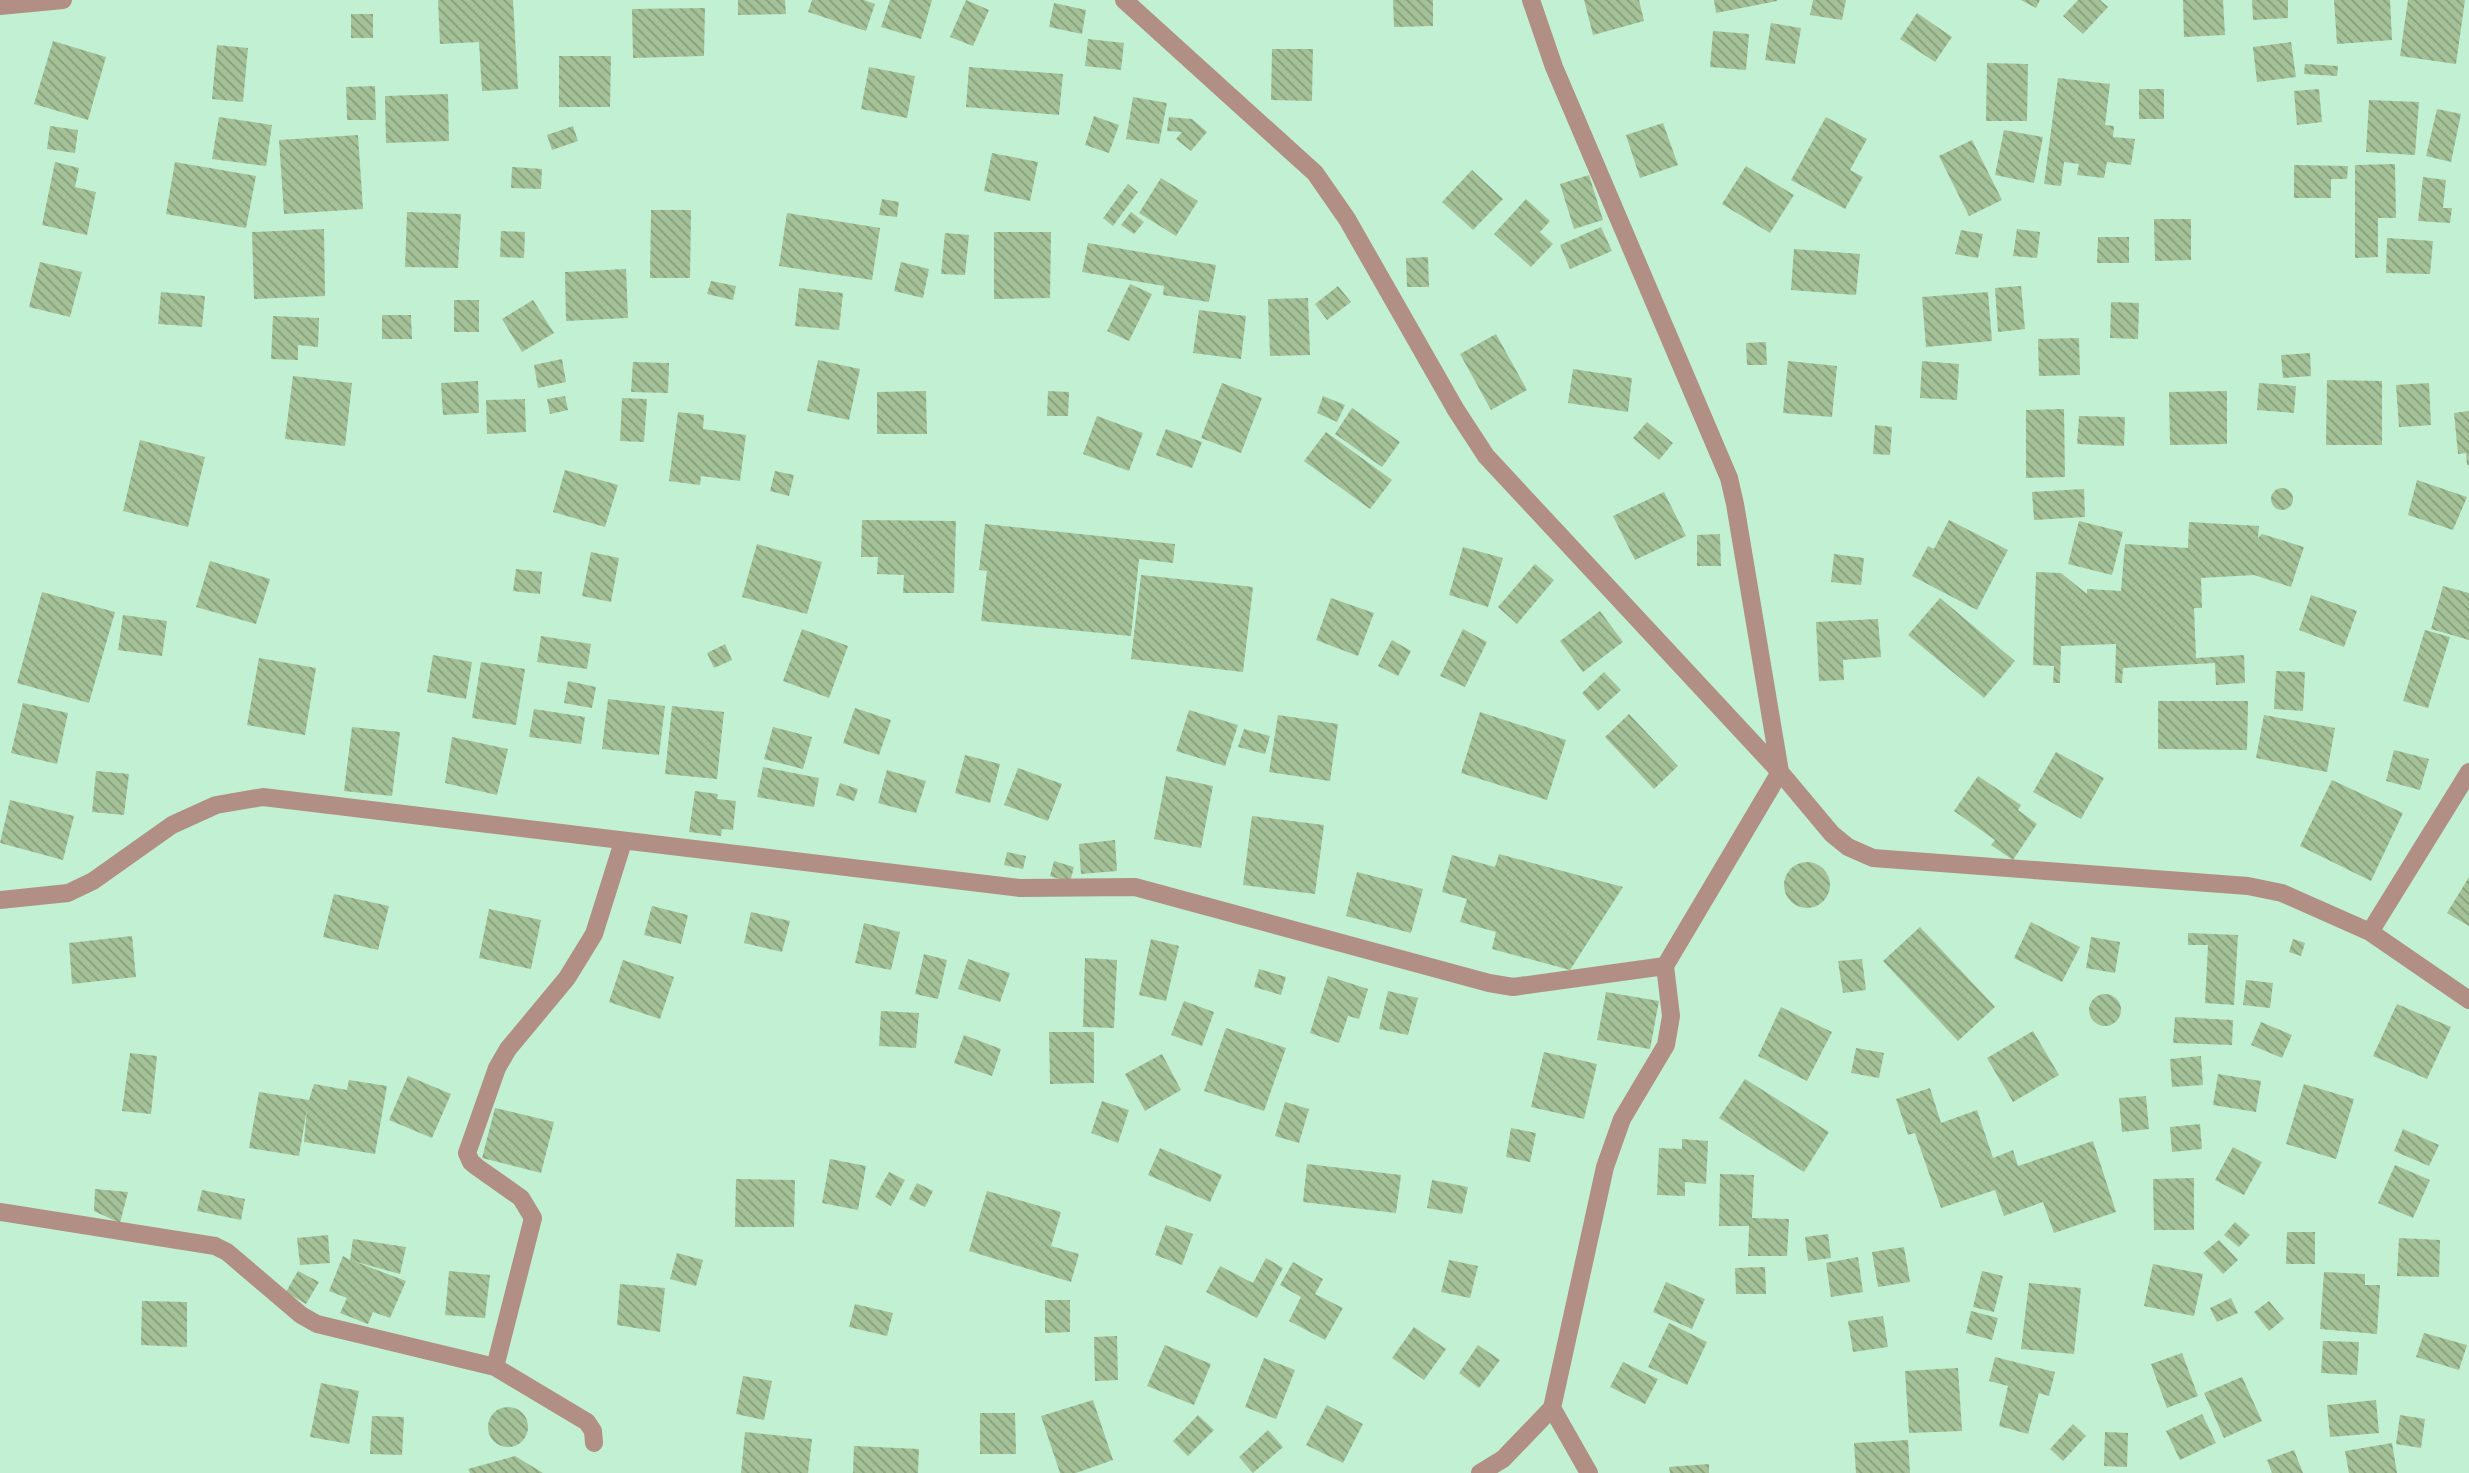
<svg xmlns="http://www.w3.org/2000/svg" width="2469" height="1473" font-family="'Golos Text',sans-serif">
<defs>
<pattern id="building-back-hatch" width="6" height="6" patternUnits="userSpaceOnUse" patternTransform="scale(1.75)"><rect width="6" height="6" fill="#a4c198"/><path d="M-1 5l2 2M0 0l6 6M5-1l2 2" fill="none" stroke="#859e7c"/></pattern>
</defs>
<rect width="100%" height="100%" fill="#c1f1d2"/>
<path fill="url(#building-back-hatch)" d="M438 0H513L518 89 482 91 479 42 440 44Z
M738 0H785L786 14 738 15Z
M812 0H864L875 4 866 31 808 12Z
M890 0H932L921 39 881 27Z
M966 0 989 10 973 46 950 37Z
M1393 0H1433V26L1394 27Z
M1584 0H1639L1644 21 1593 35Z
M1714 0H1777V1L1716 13Z
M1813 0H1846L1842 20 1810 15Z
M2021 0H2040L2036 8Z
M2078 0H2100L2108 7 2083 34 2063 16Z
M2183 0H2223L2225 35 2184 37Z
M2252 0H2288V18L2253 20Z
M2334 0H2390L2392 40 2337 44Z
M2408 0H2465L2456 64 2400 56Z
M1054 3 1086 10 1082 34 1049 27Z
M705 8 704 56 633 58 632 9Z
M1917 13 1952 37 1935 62 1900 39Z
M351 14H373V38H351Z
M1771 23 1801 28 1795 64 1765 60Z
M1713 31 1749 34 1746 70 1710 67Z
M1088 39 1124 43 1121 70 1085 66Z
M53 41 106 57 88 120 34 104Z
M2291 42 2296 77 2257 82 2253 47Z
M217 45 248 48 243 102 212 99Z
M1272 49H1313L1312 101 1271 100Z
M559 56H611L610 107H559Z
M1987 63 2028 64 2027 121H1986Z
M2305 64 2338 66 2337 76 2304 74Z
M869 67 915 76 907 118 861 109Z
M969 67 1063 74 1059 115 966 107Z
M2058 78 2110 84 2105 125 2114 126 2113 137 2135 139 2131 165 2107 162 2104 178 2077 175 2079 164 2064 162 2061 186 2044 184Z
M375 86 376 120H347L346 87Z
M2139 89H2164V119H2139Z
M2319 89 2322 122 2297 125 2294 91Z
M448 94 449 141 386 143 385 96Z
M1133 97 1167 103 1159 144 1126 139Z
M2369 100 2419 102 2415 155 2366 152Z
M2437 109 2461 114 2451 162 2426 156Z
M1094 116 1119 125 1109 153 1085 145Z
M219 117 272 125 266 166 212 159Z
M1169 117 1192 119 1207 132 1191 151 1176 139 1182 132 1167 131Z
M1826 117 1867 139 1850 170 1863 177 1845 209 1791 180Z
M1663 123 1678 165 1640 178 1626 135Z
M50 126 78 130 75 153 47 149Z
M573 126 578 141 552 150 547 135Z
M2004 130 2043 137 2034 183 1995 175Z
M358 135 363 209 284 214 279 140Z
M1972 140 2002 200 1969 216 1939 156Z
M992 153 1038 162 1030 201 984 191Z
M55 162 79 168 75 187 96 192 87 235 42 225Z
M175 162 256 176 246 228 166 214Z
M2395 164 2396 218H2378V257L2355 258V165Z
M2294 165 2348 166 2347 179H2331V198H2294Z
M1746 166 1794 195 1770 233 1722 204Z
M512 167 542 169 541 189 511 188Z
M1472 170 1503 199 1473 230 1442 202Z
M1589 175 1603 220 1574 229 1560 184Z
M2423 177 2446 180 2443 208H2452L2450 223 2418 221Z
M1161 178 1198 201 1176 236 1139 213Z
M1128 184 1138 192 1113 226 1103 218Z
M882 199 899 202 897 217 879 215Z
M1526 199 1550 221 1540 232 1553 244 1531 267 1494 234Z
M651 210H691L690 278H650Z
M407 212 461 214 458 268 405 267Z
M1131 212 1144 222 1134 234 1121 225Z
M787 213 880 228 872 280 779 266Z
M2154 219H2191V260L2155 261Z
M1601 227 1612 251 1570 269 1560 245Z
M324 229 325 296 254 299 252 232Z
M2017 229 2040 232 2037 258 2013 256Z
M1961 230 1983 234 1978 258 1955 254Z
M501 231 525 232 524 258 500 257Z
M994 232H1051L1050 298 994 299Z
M945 233 969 235 965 275 941 274Z
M2098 237H2129V263H2097Z
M2387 238 2433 241 2430 274 2386 273Z
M1088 243 1216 265 1209 302 1163 295 1164 286 1082 272Z
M1794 249 1860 254 1856 295 1791 290Z
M1428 257 1429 287H1407L1406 258Z
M40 262 82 272 70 317 29 307Z
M901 262 929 269 923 298 894 291Z
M626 269 628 318 566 321 565 272Z
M711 281 736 286 733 300 707 294Z
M1130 284 1152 294 1129 341 1107 331Z
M1338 286 1351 302 1327 320 1315 304Z
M2021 286 2025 329 1998 332 1995 288Z
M799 288 843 293 839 330 795 326Z
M161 292 205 296 202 327 158 324Z
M1988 292 1992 341 1926 347 1922 297Z
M1308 298 1310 355 1270 356 1268 299Z
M454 300H479V332H454Z
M533 300 554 333 522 352 502 319Z
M2111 302 2139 303 2138 339 2110 338Z
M1199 310 1246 316 1241 359 1193 353Z
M382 315H411L412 339H382Z
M273 316 319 318 318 347 298 345V360L271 359Z
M1496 334 1527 390 1491 410 1460 354Z
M2079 338 2080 375 2039 376 2038 339Z
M1766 342 1767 365H1747L1746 343Z
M2310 353 2311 376 2283 378 2281 355Z
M562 359 566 382 538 388 534 365Z
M818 360 860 369 849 420 807 411Z
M1788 361 1837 366 1832 417 1783 413Z
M1922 361 1959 364 1957 400 1920 398Z
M633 362 669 363 668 393 631 392Z
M1573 369 1632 378 1628 412 1568 403Z
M293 376 352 383 345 446 285 439Z
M2327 380 2382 381V445H2326Z
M478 381 479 413 443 415 441 383Z
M1222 383 1262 398 1241 453 1201 438Z
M2259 383 2296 386 2294 413 2257 410Z
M2429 383 2431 425 2399 427 2396 385Z
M926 391 927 434H877V392Z
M1048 391 1069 392 1068 416H1047Z
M2227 391V444L2170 445 2169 392Z
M565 396 568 410 550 414 547 399Z
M1323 396 1345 405 1337 422 1317 413Z
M622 398 647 399 644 442 620 441Z
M525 399 526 432 487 434 486 400Z
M1352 408 1400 442 1382 467 1335 434Z
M2064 409 2065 477 2026 478V410Z
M2469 411V465H2467L2466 453 2458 454 2454 413Z
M678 412 704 415 703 429 746 435 740 481 701 476 700 485 669 481Z
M1097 416 1143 433 1129 471 1083 454Z
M2079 416 2125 417 2124 446 2077 444Z
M1647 422 1673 443 1659 460 1633 438Z
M1875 425 1892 427 1890 455 1873 454Z
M1166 429 1202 442 1192 468 1156 455Z
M1326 432 1392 480 1370 509 1304 461Z
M140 440 205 457 188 527 123 511Z
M565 470 618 485 605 527 553 512Z
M775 471 794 475 789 496 770 491Z
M2417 480 2467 497 2453 530 2408 515Z
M2271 499a11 11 0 1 1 22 0a11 11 0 1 1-22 0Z
M2084 489 2085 517 2034 520 2032 492Z
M1664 492 1686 536 1635 560 1613 516Z
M862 520 956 521 954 593H903L904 575 877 574 878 557H861Z
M1949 520 2008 550 1977 610 1912 576 1928 546 1934 549Z
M2079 521 2123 532 2112 575 2068 564Z
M2189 522 2259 526 2258 538 2262 534 2304 547 2291 587 2254 575 2201 578 2202 608H2194L2196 658 2244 655 2245 683 2216 685 2215 663 2123 668 2122 683H2115L2116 644 2061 646 2060 683H2053L2054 666 2033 665 2036 572 2061 573 2087 594V589L2121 591 2125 544 2188 548Z
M985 524 1175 544 1173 563 1139 559 1131 636 981 621 987 571 979 570Z
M1720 534 1721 566H1697V535Z
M757 544 822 562 807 614 742 597Z
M1463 547 1503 558 1488 607 1449 595Z
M591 552 619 558 611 602 582 596Z
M1834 554 1864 558 1861 585 1831 582Z
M210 561 270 579 256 624 196 607Z
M1535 564 1554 580 1517 624 1498 607Z
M516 569 542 572 540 594 513 591Z
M1141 575 1253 587 1243 672 1131 659Z
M2443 586 2469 593V640L2431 629Z
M42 592 115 612 89 703 17 683Z
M2311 595 2357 611 2344 647 2299 630Z
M1331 598 1374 613 1358 656 1316 640Z
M1940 598 2015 661 1984 698 1908 635Z
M1600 611 1623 642 1583 672 1560 641Z
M123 615 167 621 162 656 118 650Z
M1878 619 1881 657 1843 660 1844 680 1819 681 1816 622Z
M802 629 848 646 829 698 783 681Z
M1463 629 1487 642 1465 687 1440 676Z
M2425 630 2450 637 2428 708 2403 701Z
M541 636 591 644 587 669 537 662Z
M1392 640 1411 651 1398 676 1378 666Z
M725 644 732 660 714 668 707 653Z
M433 655 472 662 466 699 427 692Z
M259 658 316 668 305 735 247 725Z
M481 662 525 669 516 725 472 718Z
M2276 671 2305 672 2303 711 2274 709Z
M1604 672 1621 690 1598 711 1582 693Z
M568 681 596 687 592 708 564 703Z
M608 699 665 706 659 755 602 749Z
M2158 701H2248L2247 750 2158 749Z
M23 703 68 713 57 764 11 753Z
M672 706 724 712 717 779 665 774Z
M855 708 891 720 879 755 843 743Z
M534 709 585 717 581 744 529 737Z
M1189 710 1238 725 1225 766 1176 751Z
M1480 712 1566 740 1547 800 1461 773Z
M1629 714 1678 766 1654 789 1605 737Z
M1278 715 1338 724 1330 781 1269 772Z
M2264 715 2335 728 2327 772 2256 758Z
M352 727 400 732 392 796 344 791Z
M773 727 812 737 803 769 764 759Z
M1244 729 1270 736 1265 754 1238 747Z
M452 737 508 749 497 795 445 783Z
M2394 750 2429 759 2420 790 2386 781Z
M2056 752 2104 778 2081 819 2033 792Z
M965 755 1000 764 990 803 955 793Z
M763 767 819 778 814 807 757 797Z
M1018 768 1062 784 1048 821 1004 805Z
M887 770 926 781 916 813 878 803Z
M96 771 129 774 124 815 92 812Z
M1166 776 1213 786 1201 848 1154 839Z
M1978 776 2021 805 2018 810 2037 824 2013 860 1991 845 1995 840 1954 811Z
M2332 780 2403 813 2371 881 2300 846Z
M840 783 858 789 854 801 836 795Z
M695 791 718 794 717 799 736 801 733 830 722 829 721 836 689 832Z
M10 800 74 816 63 860 0 843Z
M1252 816 1324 825 1315 894 1243 885Z
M1115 840 1117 871 1081 874 1079 844Z
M1007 852 1026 856 1023 869 1004 865Z
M1499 854 1623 887 1570 970 1492 949 1496 932 1460 922 1467 899 1442 892 1452 855 1495 867Z
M1054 861 1074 867 1070 882 1050 876Z
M1784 885a23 23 0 1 1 46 0a23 23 0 1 1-46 0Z
M1357 872 1423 889 1411 933 1346 916Z
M2469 877V926L2447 913Z
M334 894 389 906 378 950 323 937Z
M652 906 688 915 681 944 644 935Z
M489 909 541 920 531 969 479 958Z
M751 912 790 921 782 952 744 943Z
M2031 922 2080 947 2062 982 2014 958Z
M864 923 900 932 891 970 855 963Z
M1920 927 1995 1007 1958 1041 1883 961Z
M2188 933 2238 935 2234 1005 2205 1003 2208 945H2188Z
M132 936 136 977 72 984 69 943Z
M2091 937 2120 942 2115 973 2086 968Z
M1151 939 1179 946 1166 1001 1139 995Z
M2293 939 2305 943 2301 956 2289 952Z
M924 954 947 960 938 999 915 994Z
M1085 958 1117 960 1114 1028 1083 1027Z
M968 959 1010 973 1000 1002 958 989Z
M1862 959 1866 990 1843 993 1838 961Z
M623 960 674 977 660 1019 609 1002Z
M1259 969 1286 977 1281 995 1254 987Z
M1328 976 1368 989 1359 1019 1348 1016 1339 1043 1310 1033Z
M2246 980 2273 983 2270 1008 2243 1005Z
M1388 991 1418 998 1408 1035 1379 1029Z
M1606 992 1659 1001 1650 1049 1597 1040Z
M2089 1010a16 16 0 1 1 32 0a16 16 0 1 1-32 0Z
M1184 1001 1214 1012 1202 1046 1171 1035Z
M2397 1004 2451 1027 2427 1079 2373 1056Z
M1781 1007 1832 1032 1807 1081 1758 1056Z
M881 1011 919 1013 916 1048 879 1046Z
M2175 1017 2233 1020 2232 1045 2173 1043Z
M2261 1022 2292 1035 2282 1058 2251 1045Z
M1226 1028 1286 1048 1264 1111 1204 1091Z
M2033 1031 2059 1075 2013 1102 1987 1058Z
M1049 1032H1094V1083L1050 1084Z
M964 1035 1001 1049 992 1076 954 1063Z
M1856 1048 1884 1053 1879 1078 1851 1073Z
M1544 1052 1597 1064 1584 1119 1531 1107Z
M130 1053 157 1056 151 1114 122 1111Z
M1162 1054 1181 1090 1145 1111 1125 1074Z
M2201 1056 2203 1085 2172 1087 2170 1059Z
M2218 1074 2261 1081 2256 1112 2213 1105Z
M408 1076 451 1094 432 1138 389 1120Z
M1745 1079 1829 1132 1804 1172 1719 1118Z
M349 1080 387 1086 375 1154 304 1142 307 1109 299 1156 249 1148 259 1092 309 1100 314 1084 347 1090Z
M2304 1084 2354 1099 2336 1159 2286 1144Z
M1930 1088 1941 1123 1977 1110 1993 1158 2013 1150 2018 1166 2093 1141 2116 1212 2054 1233 2043 1202 2004 1216 1995 1190 1941 1208 1915 1133 1908 1135 1896 1099Z
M2146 1096 2149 1129 2122 1132 2119 1098Z
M1102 1101 1129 1110 1118 1143 1091 1133Z
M1285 1102 1309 1109 1299 1143 1275 1136Z
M495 1108 554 1122 541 1173 482 1158Z
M2200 1124 2202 1149 2172 1152 2170 1127Z
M1511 1128 1536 1133 1530 1162 1506 1157Z
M2403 1129 2439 1145 2429 1166 2394 1151Z
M1682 1139 1708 1141 1706 1184 1685 1182V1196L1657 1195 1659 1148 1682 1149Z
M2233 1147 2262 1162 2244 1195 2215 1180Z
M1160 1148 1222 1175 1210 1202 1148 1175Z
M830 1159 866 1166 858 1210 822 1203Z
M1307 1164 1401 1175 1396 1213 1303 1202Z
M2395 1165 2430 1180 2413 1218 2378 1203Z
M889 1172 905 1180 891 1206 875 1197Z
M1720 1174 1754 1175 1752 1218 1789 1219 1787 1256H1748L1749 1226H1719Z
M2194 1178V1230H2154L2153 1179Z
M736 1179 795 1180 794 1227H735Z
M1432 1180 1468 1187 1462 1214 1427 1208Z
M917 1183 933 1191 925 1207 909 1199Z
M95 1189 128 1192 120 1223 94 1211Z
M202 1190 245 1199 241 1220 197 1211Z
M987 1191 1061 1212 1051 1246 1079 1254 1071 1282 969 1251Z
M2235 1222 2250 1235 2239 1247 2224 1235Z
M1166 1225 1193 1234 1182 1265 1155 1255Z
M2287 1232H2315V1264H2286Z
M1828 1234 1831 1258 1808 1261 1805 1237Z
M328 1235 330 1263 300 1265 297 1238Z
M2399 1238 2440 1240 2439 1277 2397 1276Z
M353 1239 406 1247 400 1274 353 1261 406 1281 390 1318 373 1312 368 1324 340 1313 347 1298 329 1291 343 1256 350 1260Z
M2219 1240 2238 1260 2223 1274 2203 1253Z
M1904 1247 1910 1282 1878 1287 1872 1252Z
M677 1253 703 1260 696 1286 670 1279Z
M1858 1257 1863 1292 1831 1297 1826 1263Z
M1266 1258 1283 1268 1257 1318 1206 1292 1220 1266 1253 1283Z
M1449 1260 1478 1266 1470 1298 1441 1292Z
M1293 1262 1323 1279 1315 1294 1343 1308 1325 1340 1289 1321 1301 1297 1280 1285Z
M2153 1264 2203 1274 2194 1316 2144 1306Z
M1765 1267 1766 1294H1736L1735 1268Z
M298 1271 319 1282 306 1304 286 1292Z
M449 1271 490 1275 485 1318 445 1315Z
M1982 1271 2003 1276 1994 1312 1973 1307Z
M2324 1272 2365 1274V1285H2380L2377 1334 2320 1329Z
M1666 1282 1705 1299 1692 1329 1653 1312Z
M2029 1283 2081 1288 2074 1354 2021 1349Z
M620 1284 665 1288 660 1332 617 1325Z
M2231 1298 2238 1313 2217 1322 2210 1308Z
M1045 1300H1070V1332L1045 1333Z
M142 1301 187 1302V1347L141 1345Z
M2269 1301 2284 1319 2269 1331 2254 1312Z
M855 1304 893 1313 887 1336 849 1327Z
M1971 1311 1998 1318 1992 1340 1966 1333Z
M1883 1316 1888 1347 1853 1352 1848 1321Z
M1669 1323 1707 1342 1687 1385 1648 1367Z
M1414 1327 1446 1349 1424 1380 1392 1358Z
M2424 1333 2467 1345 2459 1370 2416 1357Z
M1117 1336 1118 1380 1095 1381 1094 1337Z
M2323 1341 2359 1342 2357 1375 2321 1373Z
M1165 1345 1211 1364 1194 1405 1147 1386Z
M1478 1345 1500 1360 1479 1388 1459 1373Z
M2182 1353 2198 1396 2167 1408 2151 1364Z
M1995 1357 2055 1372 2049 1396 2039 1393 2028 1434 1999 1426 2008 1386 1989 1381Z
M1264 1358 1295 1370 1276 1419 1245 1407Z
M1623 1362 1658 1379 1645 1404 1610 1387Z
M1958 1368 1962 1431 1909 1433 1905 1371Z
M743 1376 772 1381 764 1420 736 1414Z
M2242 1377 2262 1421 2224 1438 2204 1393Z
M321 1383 359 1391 349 1444 310 1437Z
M1093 1400 1113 1460 1076 1473H1060L1041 1416Z
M2376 1400 2379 1433 2330 1437 2327 1405Z
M1327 1405 1363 1424 1343 1463 1306 1445Z
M488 1427a20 20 0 1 1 40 0a20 20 0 1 1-40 0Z
M980 1413H1015L1016 1454H980Z
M2202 1414 2216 1443 2180 1460 2166 1431Z
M1198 1415 1214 1430 1188 1456 1173 1441Z
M2400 1415 2425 1419 2421 1448 2396 1444Z
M372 1416 404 1417 402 1455 370 1454Z
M2073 1424 2086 1436 2063 1461 2050 1449Z
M1268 1430 1283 1447 1253 1473 1239 1457Z
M745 1432 812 1439 808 1473H741Z
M2105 1432 2128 1433 2127 1467 2104 1466Z
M1908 1440 1910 1473H1856L1854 1443Z
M2392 1443 2397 1473H2349L2345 1451Z
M854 1446 919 1449 918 1473H853Z
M2294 1450 2303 1473H2272L2267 1460Z
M515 1456 543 1473H470L468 1469Z
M1709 1464V1473H1670L1669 1467Z"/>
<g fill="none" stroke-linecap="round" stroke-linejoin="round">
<path stroke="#b18f85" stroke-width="18" d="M1124 0 1315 173 1347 219 1456 410 1486 456 1780 772 1832 834 1848 847 1873 858 2248 886 2282 893 2370 932 2469 1000
M0 6 63 0
M0 900 68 893 93 881 172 825 216 805 263 797 1020 888 1135 887 1489 983 1513 987 1665 966
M2370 932 2469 772
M0 1212 215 1246 227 1252 301 1315 317 1324 495 1367 587 1422 593 1431 594 1443
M495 1367 533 1218 521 1198 477 1167 471 1162 467 1153 497 1068 508 1049 567 978 594 934 623 842
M1552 1408 1589 1473
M1480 1473 1503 1459 1552 1408 1605 1167 1622 1119 1666 1045 1671 1016 1665 966 1780 772 1735 504 1729 478 1554 67 1531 0"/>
</g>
</svg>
